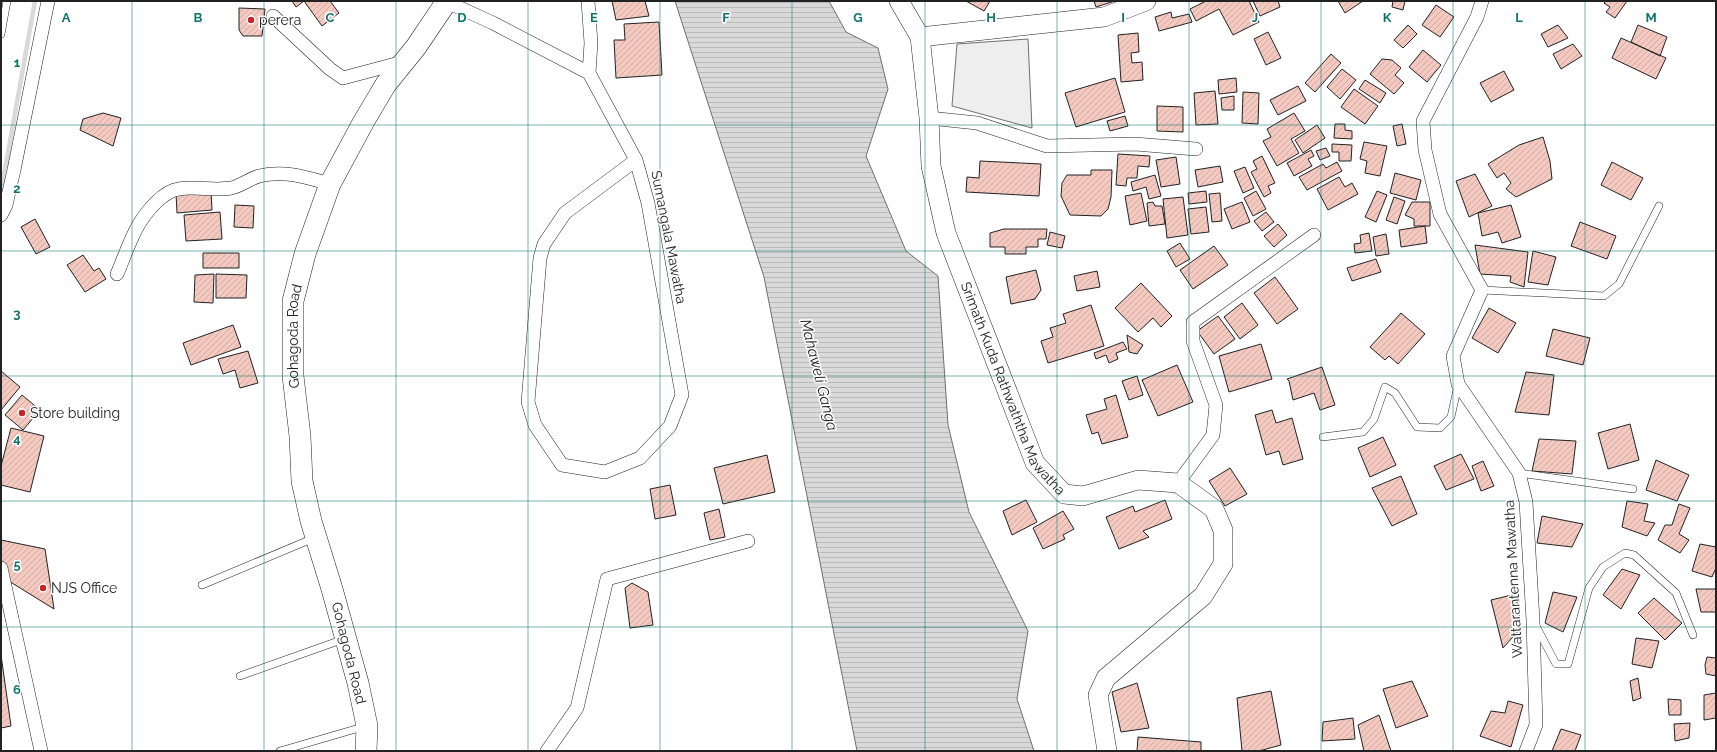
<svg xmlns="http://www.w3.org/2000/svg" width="1717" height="752" font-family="Raleway,sans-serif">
<defs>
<pattern id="water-rules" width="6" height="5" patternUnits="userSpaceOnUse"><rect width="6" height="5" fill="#d9d9d9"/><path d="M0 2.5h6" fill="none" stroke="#bababa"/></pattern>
<pattern id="building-hatch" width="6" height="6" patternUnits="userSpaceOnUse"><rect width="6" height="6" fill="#f3c9c0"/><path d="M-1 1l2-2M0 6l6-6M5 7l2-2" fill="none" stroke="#d0aca5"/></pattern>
</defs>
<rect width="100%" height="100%" fill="#fff"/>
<path fill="#eee" stroke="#6f6f6f" d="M1028 39 1032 128 952 106 957 44Z"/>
<path fill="url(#water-rules)" stroke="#6f6f6f" d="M675 1H829L846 32 878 48 888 89 866 156 906 251 938 276 948 425 969 512 1028 631 1017 699 1034 751H857L764 277Z"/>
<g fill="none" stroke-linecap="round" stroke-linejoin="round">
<path stroke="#d9d9d9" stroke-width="4.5" d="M1 192 35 1"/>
</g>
<path fill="url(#building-hatch)" stroke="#222" d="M292 1H330L339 13 322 26 304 1 296 7Z
M612 1H645L649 16 616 20Z
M966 1H990L984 11Z
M1094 1H1115L1096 7Z
M1206 1H1249L1259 22 1233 35 1219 9 1196 21 1190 9Z
M1253 1H1278L1280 7 1260 16Z
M1338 1H1363L1345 13Z
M1393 1H1405L1403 10 1392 7Z
M1606 1H1627L1615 18 1606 12 1610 7 1604 3Z
M1436 5 1454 17 1440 37 1422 25Z
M239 8 265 9 262 36H243L239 30Z
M1171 12 1172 18 1189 14 1192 22 1159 31 1155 17Z
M659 22 662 75 616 78 614 40H625L624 24Z
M1408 25 1417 34 1403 48 1394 40Z
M1558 25 1568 38 1548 47 1541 34Z
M1638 25 1667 37 1660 56 1631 42Z
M1268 32 1281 58 1266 65 1254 39Z
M1138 33 1139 52 1131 53 1132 63 1142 62 1143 80 1121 82 1118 35Z
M1621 38 1666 58 1656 79 1612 58Z
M1573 44 1582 56 1561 69 1553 54Z
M1423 50 1441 65 1427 82 1409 67Z
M1331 54 1341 63 1315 92 1305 83Z
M1382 59 1392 60 1401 68 1395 75 1404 83 1394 94 1370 74Z
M1342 69 1356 80 1340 99 1327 87Z
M1504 71 1514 90 1491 102 1480 83Z
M1115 78 1125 112 1076 127 1065 93Z
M1236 78 1237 92 1219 94 1218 80Z
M1365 80 1386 93 1380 103 1359 89Z
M1298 86 1306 101 1278 115 1270 100Z
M1354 89 1378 106 1365 124 1341 107Z
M1215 91 1218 124 1196 125 1194 93Z
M1243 92 1259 93 1258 124 1242 123Z
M1234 96V110H1222L1221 98Z
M1157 106 1183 107V132L1157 131Z
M103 113 121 118 113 146 80 130 83 119Z
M1294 113 1305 131 1291 139 1299 153 1277 166 1263 141 1271 137 1267 129Z
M1125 116 1128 126 1110 131 1107 121Z
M1335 124H1345V130L1352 131V139L1334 138Z
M1402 124 1406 144 1397 146 1393 126Z
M1317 125 1325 138 1303 153 1295 140Z
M1543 137 1550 161 1552 179 1516 197 1506 189 1511 183 1504 173 1497 178 1488 164 1519 145Z
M1364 142 1387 146 1380 176 1365 173 1367 161 1360 159Z
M1332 144 1352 145 1351 161H1339V152H1332Z
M1326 148 1330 156 1320 160 1316 151Z
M1311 150 1314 156 1308 159 1312 166 1294 176 1287 163Z
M1118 154 1150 156 1149 167 1138 166 1137 178H1127L1126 186 1116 185Z
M1262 156 1275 183 1268 186 1271 193 1264 197 1251 172 1257 169 1253 161Z
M1176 157 1180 184 1161 187 1156 160Z
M980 161 1041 164 1039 196 966 192 967 177 979 178Z
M1337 162 1342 171 1307 190 1299 177 1323 164 1326 168Z
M1612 162 1643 178 1631 200 1601 185Z
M1220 166 1223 182 1198 187 1195 170Z
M1245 167 1254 188 1243 193 1234 171Z
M1091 170H1112L1111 197 1108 209 1101 216 1070 215 1061 196 1062 183 1067 175H1091Z
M1395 173 1421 180 1416 200 1390 193Z
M1475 174 1492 206 1469 217 1456 181Z
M1155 175 1161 196 1149 199 1146 187 1133 191 1131 182Z
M1339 177 1345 187 1352 183 1358 194 1328 210 1317 189Z
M211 191 212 210 177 213 176 193Z
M1206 191 1207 202 1189 204 1188 193Z
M1256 191 1266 209 1253 216 1244 198Z
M1377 191 1387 195 1376 222 1365 217Z
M1141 193 1147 221 1130 225 1125 196Z
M1220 193 1222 221 1212 222 1209 194Z
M1183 197 1188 235 1167 238 1163 199Z
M1394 197 1405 201 1397 224 1386 220Z
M1153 202 1155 206H1162L1165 224 1149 226 1147 203Z
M1242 202 1250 222 1232 229 1224 209Z
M1412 202H1430V226H1414V219L1405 215Z
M235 205 254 206 253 228 234 227Z
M1511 205 1521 237 1502 243 1498 232 1482 236 1478 213Z
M1206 207 1209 232 1191 234 1188 209Z
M220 212 222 239 186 241 184 215Z
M1266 212 1274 222 1262 231 1254 221Z
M35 219 50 247 36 254 21 227Z
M1580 222 1616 236 1607 259 1571 246Z
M1278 224 1287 235 1274 247 1264 236Z
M1425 226 1427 243 1401 247 1399 230Z
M1004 229H1047L1046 239H1038V247H1026V254H1005V247H990V233Z
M1050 232 1065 236 1062 248 1047 245Z
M1369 233 1372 251 1355 253 1354 244 1361 243 1360 235Z
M1386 234 1389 254 1376 256 1373 237Z
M1180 243 1190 259 1176 267 1167 251Z
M1475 245 1528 252 1524 287 1510 282 1511 276 1480 274Z
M1214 246 1228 265 1193 289 1180 270Z
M1533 251 1556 257 1548 285 1528 282Z
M203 253H239V268H203Z
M83 255 94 271 99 268 106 279 85 292 67 265Z
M1376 259 1381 272 1352 281 1347 268Z
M1036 270 1041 290 1035 299 1011 304 1006 277Z
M1097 271 1100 287 1077 291 1074 276Z
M214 274 213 303 194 302 195 275Z
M216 274 247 275 246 298H216Z
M1275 277 1298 309 1277 324 1254 293Z
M1141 283 1172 316 1161 327 1153 318 1138 332 1115 308Z
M1242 303 1258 325 1240 339 1224 317Z
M1091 305 1104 346 1048 363 1041 341 1053 337 1050 328 1066 323 1063 314Z
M1489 308 1516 323 1498 353 1472 338Z
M1401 313 1425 334 1398 364 1389 356 1385 360 1370 347Z
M1218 316 1235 339 1214 354 1197 331Z
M233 325 241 347 191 365 183 343Z
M1553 329 1590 338 1583 365 1546 356Z
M1127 335 1143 345 1137 354 1129 352Z
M1123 342 1127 349 1116 353 1118 359 1109 363 1106 355 1096 359 1094 353Z
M1261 344 1272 379 1229 392 1219 356Z
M248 351 258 383 240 388 235 370 223 374 218 359Z
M1177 365 1193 402 1158 416 1142 380Z
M1322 367 1335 405 1320 410 1314 393 1293 400 1289 381 1287 379Z
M1 371 20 387 1 410Z
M1526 372 1554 375 1549 415 1515 412Z
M1137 376 1143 395 1129 400 1122 381Z
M22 395 40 410 23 430 5 415Z
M1116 395 1128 437 1102 444 1098 432 1092 434 1086 415 1107 409 1104 399Z
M1272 410 1276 423 1292 418 1303 459 1283 465 1279 451 1266 455 1255 415Z
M1630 424 1639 460 1608 469 1598 433Z
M11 428 44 436 30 492 1 485V466Z
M1383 437 1396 465 1370 477 1358 448Z
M1539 439 1576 441 1572 474 1532 471Z
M1461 454 1474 479 1446 490 1434 466Z
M767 455 775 492 723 504 714 468Z
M1656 460 1689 475 1677 501 1646 490Z
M1483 461 1494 486 1481 491 1472 466Z
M1230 468 1247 494 1225 506 1209 481Z
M1401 476 1417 514 1392 526 1372 488Z
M670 485 676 515 655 519 650 489Z
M1026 500 1037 522 1012 535 1003 511Z
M1165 500 1172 519 1143 531 1149 537 1119 549 1106 517 1133 506 1135 512Z
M1627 501 1648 504 1644 521 1655 523 1647 536 1622 527Z
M1679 504 1690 508 1679 534 1689 540 1680 553 1658 540 1665 525H1672Z
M719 509 725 537 710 540 704 513Z
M1063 511 1074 529 1063 535 1065 539 1043 549 1033 528Z
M1542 516 1583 524 1572 547 1537 543Z
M1 540 45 549 54 609 4 578 1 568Z
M1700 544 1716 547V568L1712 577 1692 571Z
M1622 569 1640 575 1621 609 1603 595Z
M632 583 648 592 653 625 630 628 625 588Z
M1696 589H1716V612H1701Z
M1553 592 1577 597 1563 632 1545 623Z
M1516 594 1521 628 1503 648 1491 600Z
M1654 598 1682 623 1665 640 1638 613Z
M1636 638 1659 641 1652 668 1632 664Z
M1 655 11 726 1 728Z
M1707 657 1716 658V676L1706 674 1705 665Z
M1638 678 1641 698 1633 701 1630 681Z
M1412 681 1428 716 1396 728 1383 689Z
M1137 683 1149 728 1121 732 1112 692Z
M1271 691 1281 745 1259 751H1242L1237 698Z
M1716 693V718L1704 720V695Z
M1668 699 1681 700V715H1669Z
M1508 701 1523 705 1511 747 1480 736 1491 711 1505 713Z
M1379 715 1391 751H1364L1358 725Z
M1353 718 1355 739 1322 741 1323 722Z
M1690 723 1689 738 1675 741 1674 724Z
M1561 729 1581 735 1575 751H1552Z
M1138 737 1201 742V751H1137Z"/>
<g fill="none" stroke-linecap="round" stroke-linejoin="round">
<g stroke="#222" stroke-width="8">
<path id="lane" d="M1 34 7 1
M1482 290 1604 296 1619 284 1659 206
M1323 437 1363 432 1374 419 1385 387 1395 393 1417 427 1440 428 1451 417 1458 385
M1519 473 1633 489
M202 585 314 538
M1535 624 1556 664H1568L1589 588 1603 567 1625 553 1634 555 1676 593 1693 635
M240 676 344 639
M280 751 366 726"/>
</g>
<g stroke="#222" stroke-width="14">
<path id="street" d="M588 1 591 43 589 73
M1482 1 1477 17 1423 121 1425 150 1440 214 1482 290 1453 356 1458 384 1519 473 1526 502 1533 620 1536 725 1526 751
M447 2 493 23 589 73 636 160 648 203 682 395 670 426 640 458 605 472 562 465 535 425 528 402 540 258 544 244 565 213 636 160
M273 16 330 69 343 78 403 62
M929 118 977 123 1047 146 1135 144 1196 149
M1 215 6 205 14 170 48 1
M117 274C124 258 130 239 139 224 147 211 163 191 179 189 196 186 214 191 231 188 241 186 249 179 259 176 285 170 305 177 330 184
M1178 483 1213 435 1216 405 1193 341V322L1314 235
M1 568 41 751
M547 751 577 708 607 579 748 541"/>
</g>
<g stroke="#222" stroke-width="20">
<g id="secondary">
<path id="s1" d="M899 1 920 37 929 118 931 166 946 233 1035 463 1064 494 1083 496 1138 480 1178 483 1214 509 1223 530V564L1203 596 1106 678 1098 695 1107 751"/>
<path d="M920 37 1104 17 1146 1"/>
</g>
</g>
<g stroke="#222" stroke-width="22">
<g id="primary">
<path id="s2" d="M366 751 367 726 358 683 332 589 311 521 302 481 300 436 293 376V301L305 254 330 184 364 121 386 84 416 47 447 1"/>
</g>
</g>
<use href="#lane" stroke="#fff" stroke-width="7"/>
<use href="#street" stroke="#fff" stroke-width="13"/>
<use href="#secondary" stroke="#fff" stroke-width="19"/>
<use href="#primary" stroke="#fff" stroke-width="21"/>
</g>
<path fill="none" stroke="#0f766e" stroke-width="1" stroke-opacity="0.55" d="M132 1V751M264 1V751M396 1V751M528 1V751M660 1V751M792 1V751M925 1V751M1057 1V751M1189 1V751M1321 1V751M1453 1V751M1585 1V751M1 125H1716M1 251H1716M1 376H1716M1 501H1716M1 627H1716"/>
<g fill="#c62828" stroke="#fff" stroke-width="1.5">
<circle cx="251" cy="20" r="4"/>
<circle cx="22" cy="413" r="4"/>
<circle cx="43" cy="588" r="4"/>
</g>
<g text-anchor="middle" stroke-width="3" stroke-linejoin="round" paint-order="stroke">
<g font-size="14" fill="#222" stroke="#fff" text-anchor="start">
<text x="259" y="25">perera</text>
<text x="30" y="418">Store building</text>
<text x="51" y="593">NJS Office</text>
</g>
<g font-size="14" fill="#222" stroke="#fff">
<text transform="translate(669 237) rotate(79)" y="5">Sumangala Mawatha</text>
<text dy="5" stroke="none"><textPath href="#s2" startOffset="424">Gohagoda Road</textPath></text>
<text dy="5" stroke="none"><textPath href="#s1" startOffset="410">Srimath Kuda Rathwaththa Mawatha</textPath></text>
<text transform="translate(1513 579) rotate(-93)" y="5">Wattarantenna Mawatha</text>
<text transform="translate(349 653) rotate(76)" y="5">Gohagoda Road</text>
</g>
<g font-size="15" font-style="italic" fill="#222" stroke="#fff">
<text transform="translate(819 375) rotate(76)" y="5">Mahaweli Ganga</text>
</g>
</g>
<g font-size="13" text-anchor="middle" font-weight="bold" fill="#0f766e" stroke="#fff" stroke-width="3" stroke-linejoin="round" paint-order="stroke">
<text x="66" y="22">A</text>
<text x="198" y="22">B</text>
<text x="330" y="22">C</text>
<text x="462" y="22">D</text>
<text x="594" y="22">E</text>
<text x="726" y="22">F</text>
<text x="858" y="22">G</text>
<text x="991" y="22">H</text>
<text x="1123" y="22">I</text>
<text x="1255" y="22">J</text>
<text x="1387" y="22">K</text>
<text x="1519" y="22">L</text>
<text x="1651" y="22">M</text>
<text x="17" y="67">1</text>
<text x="17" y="193">2</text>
<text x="17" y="318">3</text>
<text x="17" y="443">4</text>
<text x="17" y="569">5</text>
<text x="17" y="694">6</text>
</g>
<rect width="1717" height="752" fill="none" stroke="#222222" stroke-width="4"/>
</svg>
